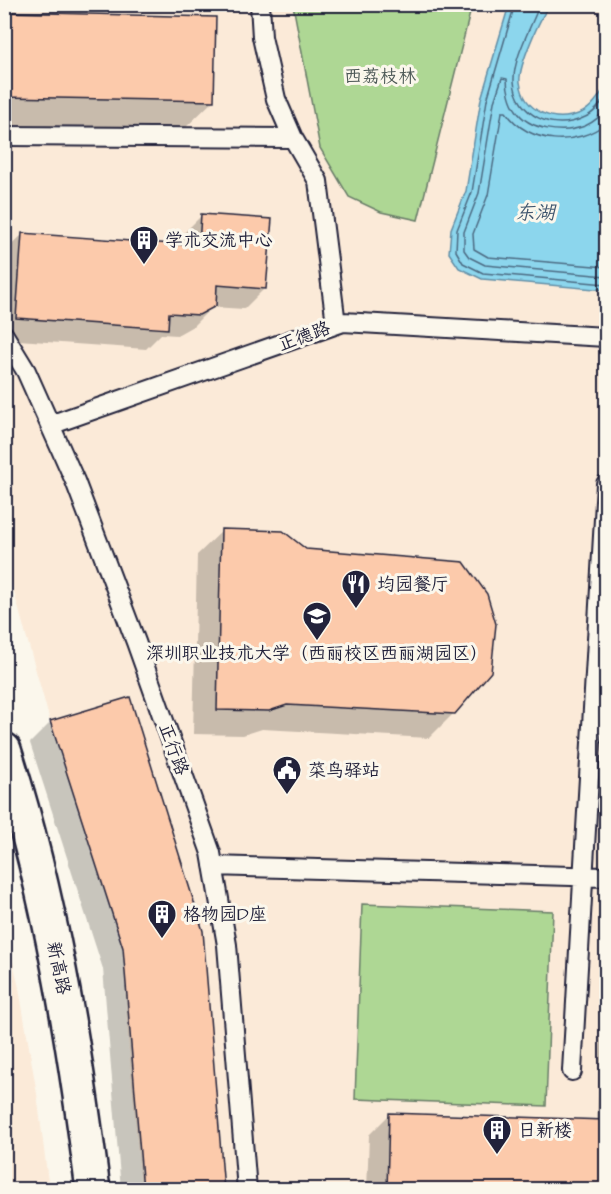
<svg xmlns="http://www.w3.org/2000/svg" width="611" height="1194" font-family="'Architects Daughter','LXGW WenKai TC',sans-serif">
<rect width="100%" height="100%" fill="#fbf7ec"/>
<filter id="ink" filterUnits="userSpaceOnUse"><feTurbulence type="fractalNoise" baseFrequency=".0167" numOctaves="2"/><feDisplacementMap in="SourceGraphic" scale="12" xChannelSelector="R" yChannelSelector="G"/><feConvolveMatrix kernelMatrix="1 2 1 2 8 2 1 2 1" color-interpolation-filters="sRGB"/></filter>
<g filter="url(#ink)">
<path fill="#fbead8" d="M4 5H606V1189H141L128 1039 123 948 50 721 5 560Z
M4 922 19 988 37 1094 49 1189H5Z"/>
<path fill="#aed794" stroke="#687c68" stroke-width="1.5" d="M293 5H472L418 220 381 212 349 197 320 148Z
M362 904 553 911 546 1106 355 1099Z"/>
<path fill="#8cd6ed" stroke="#628ea6" stroke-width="1.5" d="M509 5H550C540 17 518 67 520 82 524 112 554 124 581 113 592 108 599 96 606 86V290L482 279 459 268 449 253 451 229 466 191 481 99Z"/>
<path fill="#0003" d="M4 14 213 101 184 129 4 125Z
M202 215 265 288 244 309 212 307 193 326 177 335 161 334 146 349 4 339V252L23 234 180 246 181 236Z
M222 531 305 550 454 713 429 738 262 729 243 735 193 734 197 555Z
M51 722 222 1190H121L103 969 30 743Z
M606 913V1190H367L369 1135 390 1114 597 1122 605 915Z
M4 974 14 979 4 996Z"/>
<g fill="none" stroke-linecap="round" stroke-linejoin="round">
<path stroke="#4c6a82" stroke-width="1.5" d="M515 4 487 100 472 192 457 230 456 251 463 263 483 273 606 284
M542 4 537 11C529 31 513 60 514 81 516 116 554 132 583 118 594 114 600 105 606 96
M606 108C601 116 594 122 585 126 564 134 529 131 516 110 510 102 507 88 507 79L502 78 494 102 479 193 464 232V250L469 257 485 265 606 276
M606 123C578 147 528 145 506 112H502L488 195 473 234 474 249 488 257 606 267"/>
</g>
<path fill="#fccaab" stroke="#22223b" stroke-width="1.5" d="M4 12 216 17 214 101 4 97Z
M201 214 272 219 266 289 217 285 216 306 199 315 169 313 168 329 16 318 22 233 199 246Z
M221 529 283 531 306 549 464 562 487 594 496 624 491 672 455 714 287 705 269 711 217 710Z
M130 697 203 931 224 1190H143L123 948 50 721Z
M389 1113 606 1120V1190H387Z"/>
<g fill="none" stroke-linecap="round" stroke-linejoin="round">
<g stroke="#22223b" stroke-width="22">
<path id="lane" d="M260 4 262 37 276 99 293 138 318 181 336 324
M4 136 293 138
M4 335 26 371 75 481 136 642 211 853 227 945 247 1190
M50 425 343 322 606 337
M213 866 606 877
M572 1071 606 484"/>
</g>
<g stroke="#22223b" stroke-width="38">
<path id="secondary" d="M4 750C50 893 74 1041 93 1190"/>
</g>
<use href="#lane" stroke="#fbf7ec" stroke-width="18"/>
<use href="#secondary" stroke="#fbf7ec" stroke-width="33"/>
</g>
</g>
<defs>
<g id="building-pin" transform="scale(1.5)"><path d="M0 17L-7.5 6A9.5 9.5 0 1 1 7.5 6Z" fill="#22223b" stroke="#fbf7ec"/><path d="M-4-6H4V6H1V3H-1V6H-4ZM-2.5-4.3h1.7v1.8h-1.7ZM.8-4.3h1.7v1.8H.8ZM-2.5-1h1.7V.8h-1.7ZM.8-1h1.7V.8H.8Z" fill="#fff"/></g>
<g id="restaurant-pin" transform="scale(1.5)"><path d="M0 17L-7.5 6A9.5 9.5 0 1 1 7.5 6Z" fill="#22223b" stroke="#fbf7ec"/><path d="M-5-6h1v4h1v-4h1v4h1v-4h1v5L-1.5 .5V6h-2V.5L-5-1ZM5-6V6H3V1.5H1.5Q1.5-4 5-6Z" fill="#fff"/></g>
<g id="university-pin" transform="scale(1.5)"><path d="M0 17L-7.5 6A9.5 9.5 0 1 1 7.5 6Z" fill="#22223b" stroke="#fbf7ec"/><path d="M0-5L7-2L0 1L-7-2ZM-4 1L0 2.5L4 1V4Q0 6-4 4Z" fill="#fff"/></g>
<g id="civic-pin" transform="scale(1.5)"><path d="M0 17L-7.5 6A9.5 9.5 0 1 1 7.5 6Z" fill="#22223b" stroke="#fbf7ec"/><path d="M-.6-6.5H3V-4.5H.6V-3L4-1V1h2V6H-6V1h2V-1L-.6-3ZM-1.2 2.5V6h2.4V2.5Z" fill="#fff"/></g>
</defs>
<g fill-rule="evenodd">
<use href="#building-pin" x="144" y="240"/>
<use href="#restaurant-pin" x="356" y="584"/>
<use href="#university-pin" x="317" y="616"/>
<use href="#civic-pin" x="287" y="770"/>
<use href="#building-pin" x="162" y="914"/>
<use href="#building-pin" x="497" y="1130"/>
</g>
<g text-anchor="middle" stroke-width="6" stroke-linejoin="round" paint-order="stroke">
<g font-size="18" fill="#4c5856" stroke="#fbf7ec">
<text x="380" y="82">西荔枝林</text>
</g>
<g font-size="18" fill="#22223b" stroke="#fbf7ec" text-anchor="start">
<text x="165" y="246">学术交流中心</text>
<text x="377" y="590">均园餐厅</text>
<text x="317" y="659" text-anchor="middle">深圳职业技术大学（西丽校区西丽湖园区）</text>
<text x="308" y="776">菜鸟驿站</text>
<text x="183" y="920">格物园D座</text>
<text x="518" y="1136">日新楼</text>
</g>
<g font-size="18" fill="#22223b" stroke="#fbf7ec">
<text transform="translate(304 336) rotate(-20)" y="6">正德路</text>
<text transform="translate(174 749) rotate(70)" y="6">正行路</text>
<text transform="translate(59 968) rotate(78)" y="6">新高路</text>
</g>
<g font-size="20" font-style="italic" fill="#425870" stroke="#fbf7ec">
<text x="535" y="219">东湖</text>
</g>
</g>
<rect width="611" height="1194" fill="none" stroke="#fbf7ec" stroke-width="24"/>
<rect x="12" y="12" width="587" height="1170" fill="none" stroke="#22223b" stroke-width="2" filter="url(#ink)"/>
</svg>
